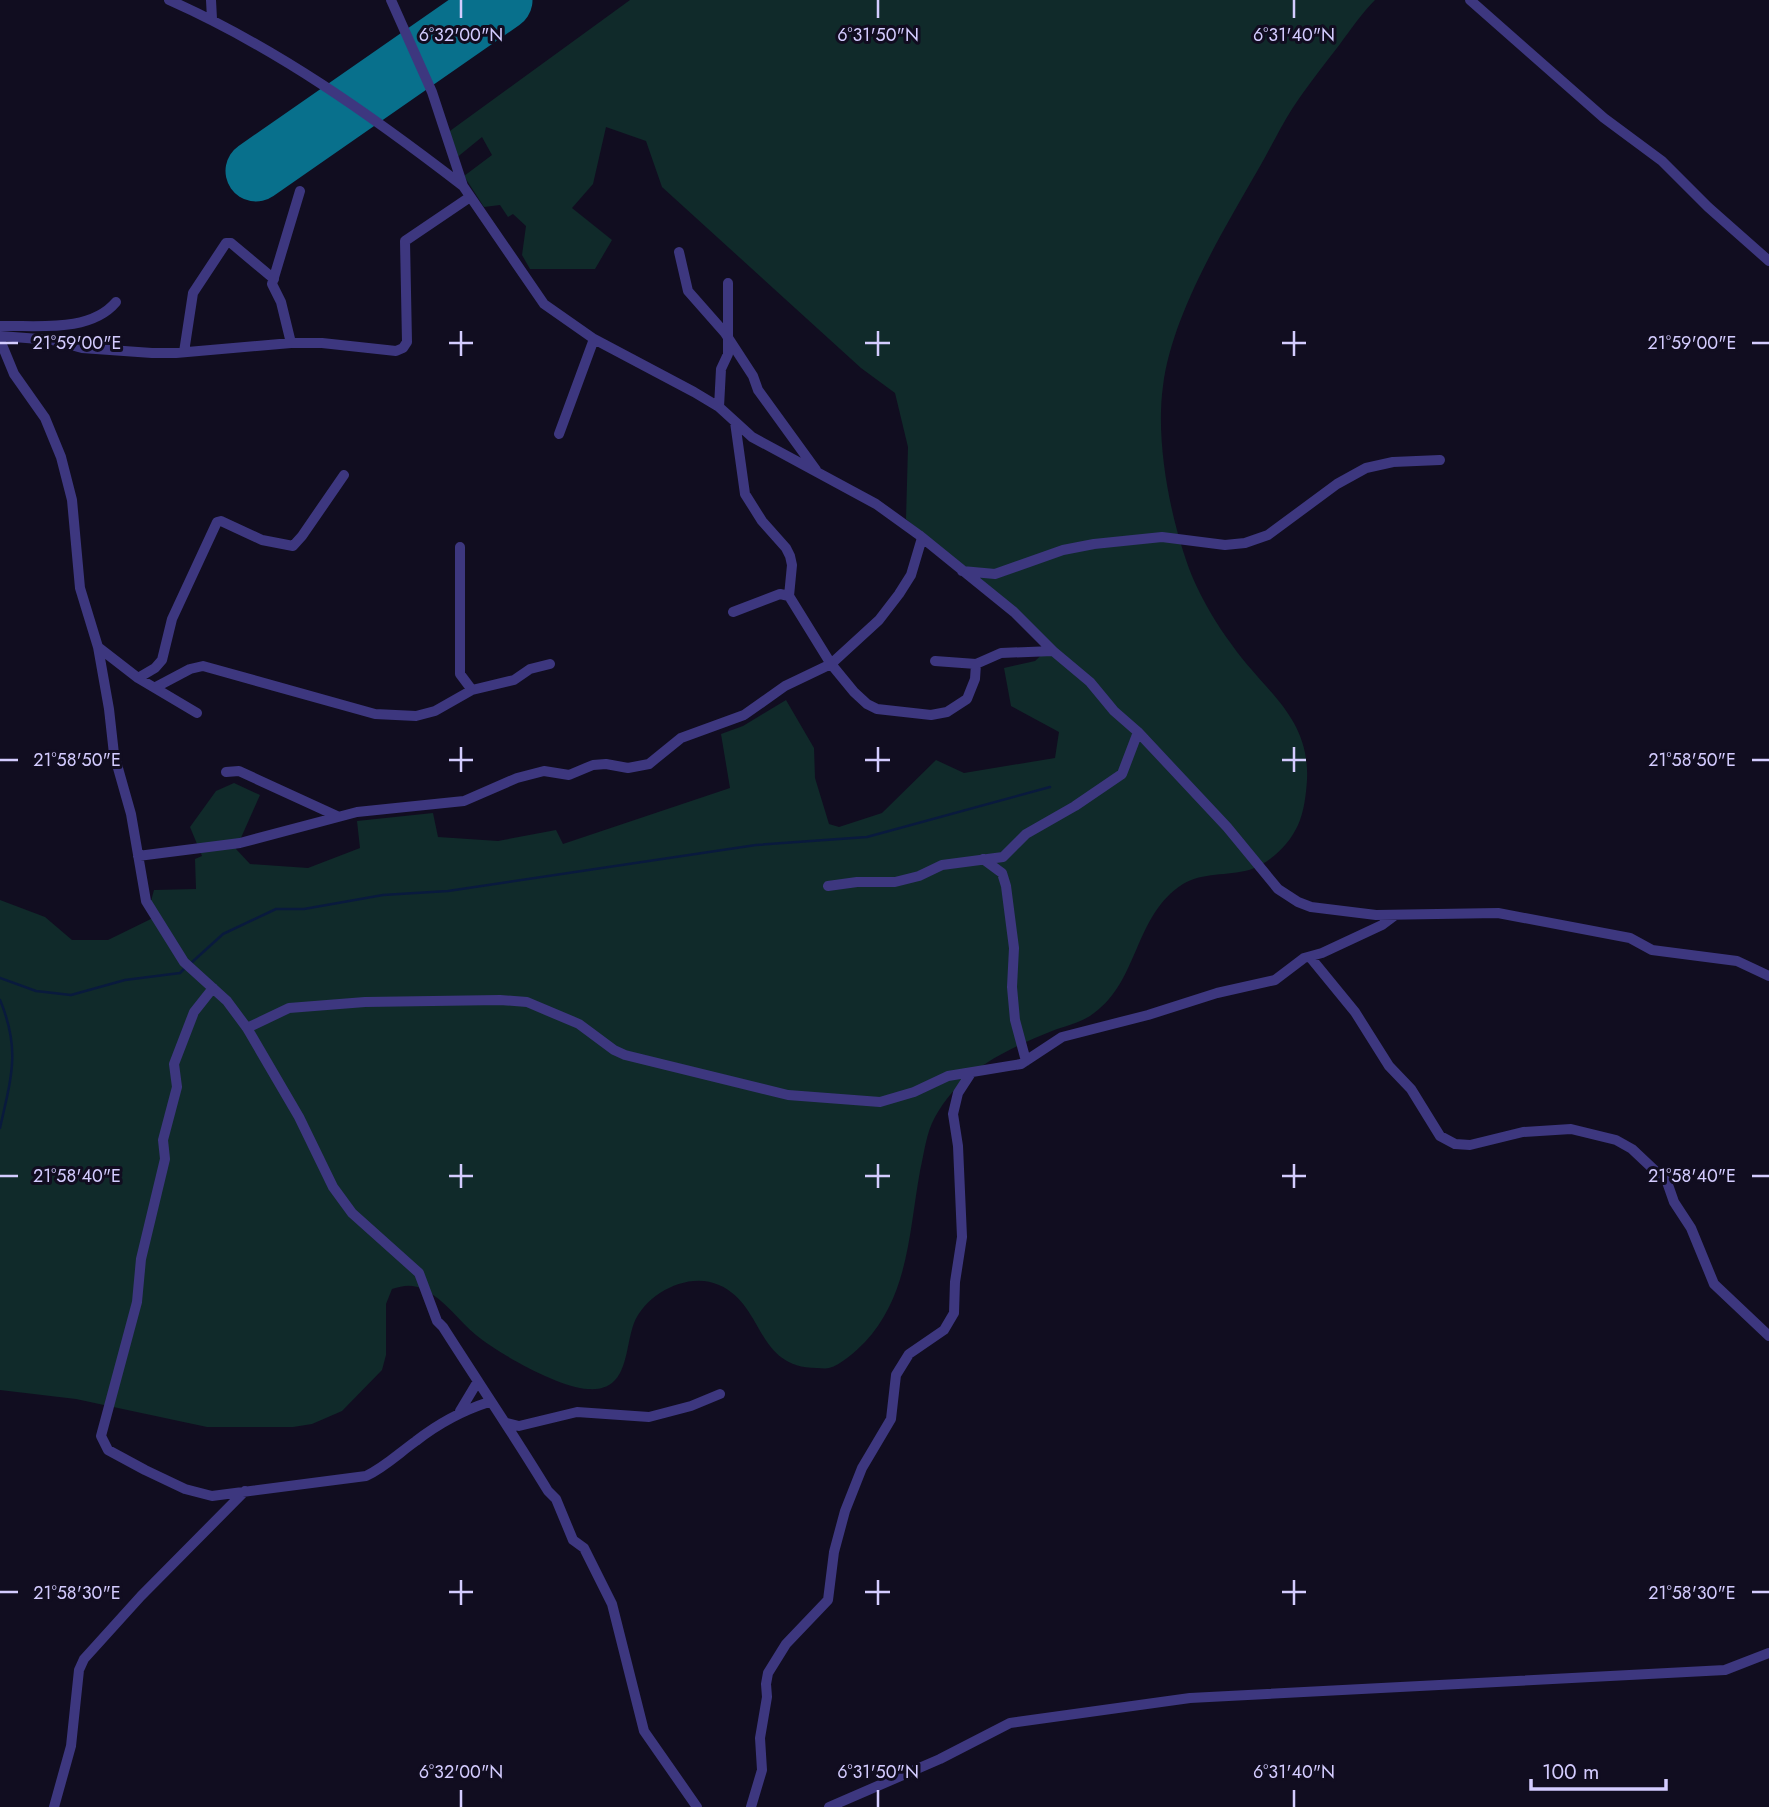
<svg xmlns="http://www.w3.org/2000/svg" width="1769" height="1807" font-family="Jost,sans-serif">
<rect width="100%" height="100%" fill="#110d20"/>
<path fill="#102a2a" d="M630 0H1375C1362 13 1351 29 1340 44 1323 66 1307 86 1292 109 1280 128 1270 149 1259 168 1223 231 1172 314 1163 386 1155 443 1171 523 1192 576 1202 600 1217 625 1232 645 1265 692 1310 717 1307 780 1306 795 1304 812 1298 825 1289 845 1270 863 1249 870 1227 876 1203 872 1183 884 1134 915 1139 981 1094 1013 1083 1022 1065 1026 1052 1031 1005 1050 961 1070 935 1117 926 1133 924 1154 920 1171 909 1231 909 1295 865 1342 856 1351 841 1365 829 1368 825 1369 821 1368 817 1368 755 1368 765 1305 719 1285 689 1271 646 1293 634 1323 624 1350 629 1392 588 1389 558 1387 499 1354 476 1335 459 1321 445 1300 425 1290 413 1284 404 1285 392 1289L386 1304V1355L382 1370 342 1411 312 1424 293 1427H207L76 1399 0 1390V900L45 917 72 940H108L157 916 151 901 154 890 196 889 195 859 202 856 190 827 216 791 234 783 260 795 236 849 250 864 308 868 360 848 357 821 433 813 438 837 498 841 556 830 563 844 730 788 721 734 743 726 786 700 814 748 815 778 829 824 839 827 882 813 936 760 964 773 1055 758 1059 732 1011 706 1004 668 1035 661 1050 647 906 519 908 447 895 393 861 368 662 187 646 141 606 127 593 184 572 208 612 240 595 269H530L522 255 526 226 513 214 508 217 500 205 484 207 464 176 492 155 482 137 455 159 443 136Z"/>
<g fill="none" stroke-linecap="round" stroke-linejoin="round">
<path stroke="#091a3d" stroke-width="2.5" d="M190 964 223 934 276 909H304L383 895 448 891 756 845 867 837 1050 787
M0 978 36 991 71 995 125 980 180 973 185 968
M0 1000C21 1050 11 1078 0 1128"/>
<path stroke="#08708c" stroke-width="61" d="M256 171 502 0"/>
<path stroke="#3d377f" stroke-width="10" d="M169 0C275 47 371 115 463 186
M211 0 212 19
M391 0 432 92 463 186 544 304 594 339 694 392 719 407 752 437 876 504 919 535 1014 612 1053 651 1090 682 1114 711 1138 732 1227 827 1278 889 1298 902 1311 907 1376 915 1498 913 1630 938 1652 950 1737 961 1769 976
M1470 0 1604 118 1662 161 1708 207 1769 261
M679 252 688 291 725 333 753 376 758 390 816 470
M0 326C37 325 90 333 116 302
M0 336 52 340 82 348 152 353H176L291 343H322L396 351 403 348 407 342 405 241 470 197
M0 340 14 374 45 418 61 457 72 500 80 588 98 647 109 709 114 754 131 814 146 901 184 962 227 1001 247 1028 299 1117 333 1187 352 1213 419 1273 437 1321 443 1327C478 1382 514 1435 548 1491L556 1499 573 1540 584 1548 612 1604 644 1731 697 1807
M291 343 281 302 272 284 300 191
M184 352 193 293 226 243H231L274 279
M719 407 721 369 728 354V283
M735 422 745 494 762 521 786 548 790 556 792 565 789 596 831 664 854 692 867 704 877 709 931 715 947 712 967 699 975 679 976 664
M559 434 594 339
M460 547V674L472 690
M962 571 995 574 1063 550 1094 544 1162 537 1225 545 1245 543 1268 535 1337 484 1366 468 1393 462 1440 460
M733 612 780 594 789 596
M98 647 138 678 197 713
M935 661 976 664 1001 653 1053 651
M138 678 155 668 162 660 172 619 217 522 221 521 262 540 293 546 302 536 344 475
M156 687 190 669 203 666 375 714 416 716 435 711 472 690 514 680 530 669 550 664
M226 772 239 771 337 816
M138 856 240 843 357 812 464 801 517 778 544 771 569 775 593 765 606 764 628 768 649 764 681 738 744 715 785 686 831 664 879 620 899 594 911 575 922 538
M983 859 1002 873 1006 886 1014 948 1012 987 1015 1020 1026 1061
M828 886 857 882H895L919 876 942 865 1003 857 1026 834 1075 806 1122 774 1138 732
M1310 957 1355 1012 1389 1066 1411 1089 1440 1136 1455 1144 1470 1145 1523 1132 1571 1129 1616 1140 1632 1149 1667 1182 1674 1202 1691 1228 1714 1284 1769 1336
M213 988 194 1012 174 1064 177 1087 163 1140 165 1159 141 1259 137 1302 101 1436 108 1450 145 1470 185 1489 212 1496 366 1476C385 1467 399 1453 416 1441 439 1423 461 1411 489 1402
M247 1028 289 1008 365 1002 500 1000 527 1002 579 1024 614 1050 625 1055 788 1095 880 1102 914 1092 948 1076 1021 1064 1062 1037 1148 1015 1217 993 1275 980 1304 958 1322 953 1382 925 1394 916
M460 1411 478 1381
M507 1423 519 1426 577 1412 649 1417 691 1406 720 1394
M54 1807 71 1746 79 1670 84 1659 141 1596 245 1491
M751 1807 762 1770 760 1738 767 1697 766 1684 768 1673 786 1644 828 1600 834 1552 845 1511 862 1468 891 1419 896 1375 909 1354 944 1330 954 1313 955 1282 962 1237 958 1146 953 1114 958 1093 971 1073
M829 1807 940 1759 1010 1723 1190 1698 1725 1670 1769 1653"/>
</g>
<path fill="none" stroke="#d4ccff" stroke-width="2.5" d="M461 0V18M878 0V18M1294 0V18M461 331V356M878 331V356M1294 331V356M0 343H18M449 343H473M865 343H890M1282 343H1306M1752 343H1769M461 747V772M878 747V772M1294 747V772M0 760H18M449 760H473M865 760H890M1282 760H1306M1752 760H1769M461 1164V1188M878 1164V1188M1294 1164V1188M0 1176H18M449 1176H473M865 1176H890M1282 1176H1306M1752 1176H1769M461 1580V1605M878 1580V1605M1294 1580V1605M0 1592H18M449 1592H473M865 1592H890M1282 1592H1306M1752 1592H1769M461 1790V1807M878 1790V1807M1294 1790V1807"/>
<g font-size="18" text-anchor="middle" fill="#d4ccff" stroke="#110d20" stroke-width="6" stroke-linejoin="round" paint-order="stroke">
<text x="461" y="41">6°32'00"N</text>
<text x="878" y="41">6°31'50"N</text>
<text x="1294" y="41">6°31'40"N</text>
<text x="1692" y="349">21°59'00"E</text>
<text x="77" y="349">21°59'00"E</text>
<text x="1692" y="766">21°58'50"E</text>
<text x="77" y="766">21°58'50"E</text>
<text x="1692" y="1182">21°58'40"E</text>
<text x="77" y="1182">21°58'40"E</text>
<text x="1692" y="1599">21°58'30"E</text>
<text x="77" y="1599">21°58'30"E</text>
<text x="461" y="1778">6°32'00"N</text>
<text x="878" y="1778">6°31'50"N</text>
<text x="1294" y="1778">6°31'40"N</text>
</g>
<path d="M1531 1779v10h135v-10" fill="none" stroke="#d4ccff" stroke-width="3.5"/>
<text x="1542" y="1779" font-size="21" fill="#d4ccff" stroke="#110d20" stroke-width="5" paint-order="stroke">100 m</text>
</svg>
